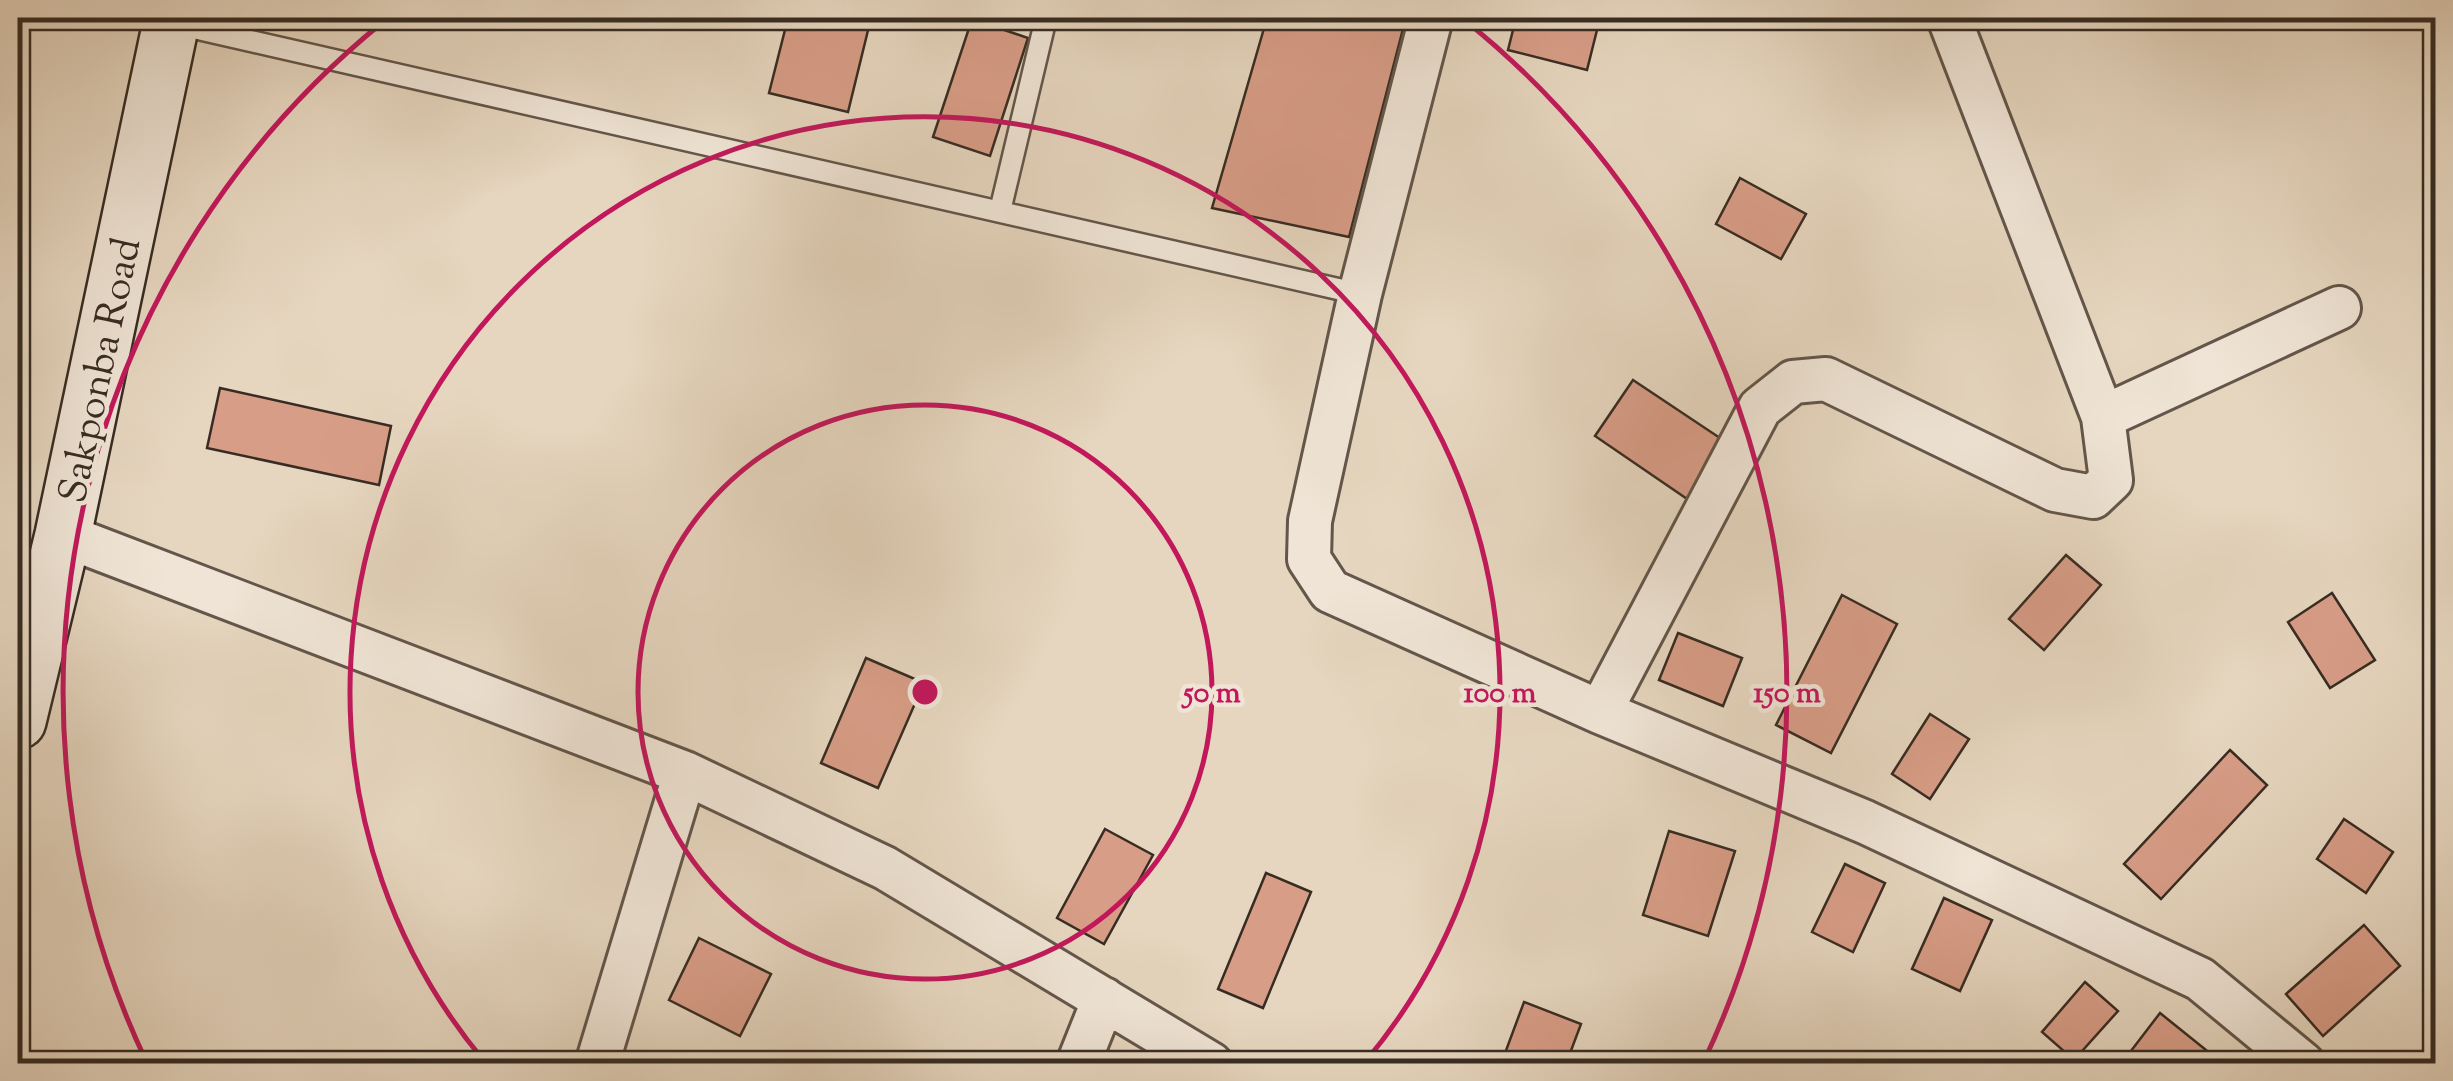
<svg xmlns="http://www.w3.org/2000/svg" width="2453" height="1081" font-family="'Sorts Mill Goudy',serif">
<rect width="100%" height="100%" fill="#e6d6bf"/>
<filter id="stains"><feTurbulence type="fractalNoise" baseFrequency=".002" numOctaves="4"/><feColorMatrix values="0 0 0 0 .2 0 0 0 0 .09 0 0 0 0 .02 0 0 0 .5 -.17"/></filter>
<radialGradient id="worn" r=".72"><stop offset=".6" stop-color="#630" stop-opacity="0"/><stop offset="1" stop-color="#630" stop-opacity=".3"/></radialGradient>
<path fill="#d89d87" stroke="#372c23" stroke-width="2.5" d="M788 18H871L848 112 769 93Z
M1267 18H1372L1404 25 1349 237 1212 208Z
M1516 18H1600L1587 70 1508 50Z
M972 19 1028 38 990 156 933 137Z
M1740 178 1806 214 1781 259 1716 224Z
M1633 380 1732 446 1693 503 1595 436Z
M220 388 391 426 379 485 207 448Z
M2066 555 2101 585 2044 650 2009 619Z
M2332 593 2375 660 2330 688 2288 622Z
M1842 595 1897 624 1831 753 1776 725Z
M1678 633 1742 658 1723 706 1659 680Z
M866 658 924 683 878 788 821 763Z
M1930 714 1969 739 1930 799 1892 774Z
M2230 750 2267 785 2161 899 2124 864Z
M2344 819 2393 852 2366 893 2317 859Z
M1105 829 1153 855 1104 944 1057 918Z
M1669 831 1735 851 1708 936 1643 915Z
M1845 864 1885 883 1853 952 1812 932Z
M1266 873 1311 892 1263 1008 1218 989Z
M1944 898 1992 920 1960 991 1912 969Z
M2364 925 2400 966 2323 1036 2286 994Z
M699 938 771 974 740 1036 669 1000Z
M2085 982 2118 1011 2074 1060 2042 1032Z
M1524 1002 1581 1024 1566 1064H1501Z
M2160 1013 2206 1050 2196 1064H2121Z
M1688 1056 1712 1064H1686Z"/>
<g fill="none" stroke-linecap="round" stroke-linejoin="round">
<g stroke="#63564a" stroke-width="25">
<path id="lane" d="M172 23 1360 294
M1000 211 1046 18"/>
</g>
<g stroke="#63564a" stroke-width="48">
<path id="street" d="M1431 18 1360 294 1310 521 1309 559 1330 591 1600 712 1865 822 2200 979 2303 1064
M2103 417 2339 308
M63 535 685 773 885 868 1211 1064
M1600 712 1760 408 1793 382 1826 379 2055 490 2093 497 2111 480 2103 417 1949 18
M597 1064 685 773
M1078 1064 1104 999"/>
</g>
<g stroke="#372c23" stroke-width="60">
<path id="secondary" d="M18 721 63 535 172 18"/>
</g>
<use href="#lane" stroke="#efe4d5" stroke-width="20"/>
<use href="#street" stroke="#efe4d5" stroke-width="42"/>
<use href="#secondary" stroke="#efe4d5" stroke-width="55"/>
</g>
<g fill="none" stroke="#c2185b" stroke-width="5">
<circle cx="925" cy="692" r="287"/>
<path d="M485 1062A575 575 0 1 1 1365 1062"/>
<path d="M147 1063A862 862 0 0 1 383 22M1467 22A862 862 0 0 1 1703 1063"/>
</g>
<g text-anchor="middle" stroke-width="9" stroke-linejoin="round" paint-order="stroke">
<g font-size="40" fill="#372c23" stroke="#efe4d5">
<text transform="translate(98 370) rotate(-78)" y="14">Sakponba Road</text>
</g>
</g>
<circle cx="925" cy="692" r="15" fill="#c2185b" stroke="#efe4d5" stroke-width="5"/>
<g font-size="30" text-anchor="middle" font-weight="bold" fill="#c2185b" stroke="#efe4d5" stroke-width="9" stroke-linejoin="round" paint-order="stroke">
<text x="1212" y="702">50 m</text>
<text x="1500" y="702">100 m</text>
<text x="1787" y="702">150 m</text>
</g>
<rect width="2453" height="1081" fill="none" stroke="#e6d6bf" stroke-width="60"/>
<rect x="20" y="20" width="2413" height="1041" fill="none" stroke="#372c23" stroke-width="5"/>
<rect x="30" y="30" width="2393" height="1021" fill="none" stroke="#372c23" stroke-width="2.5"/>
<rect width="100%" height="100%" filter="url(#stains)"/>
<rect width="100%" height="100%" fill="url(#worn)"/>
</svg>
